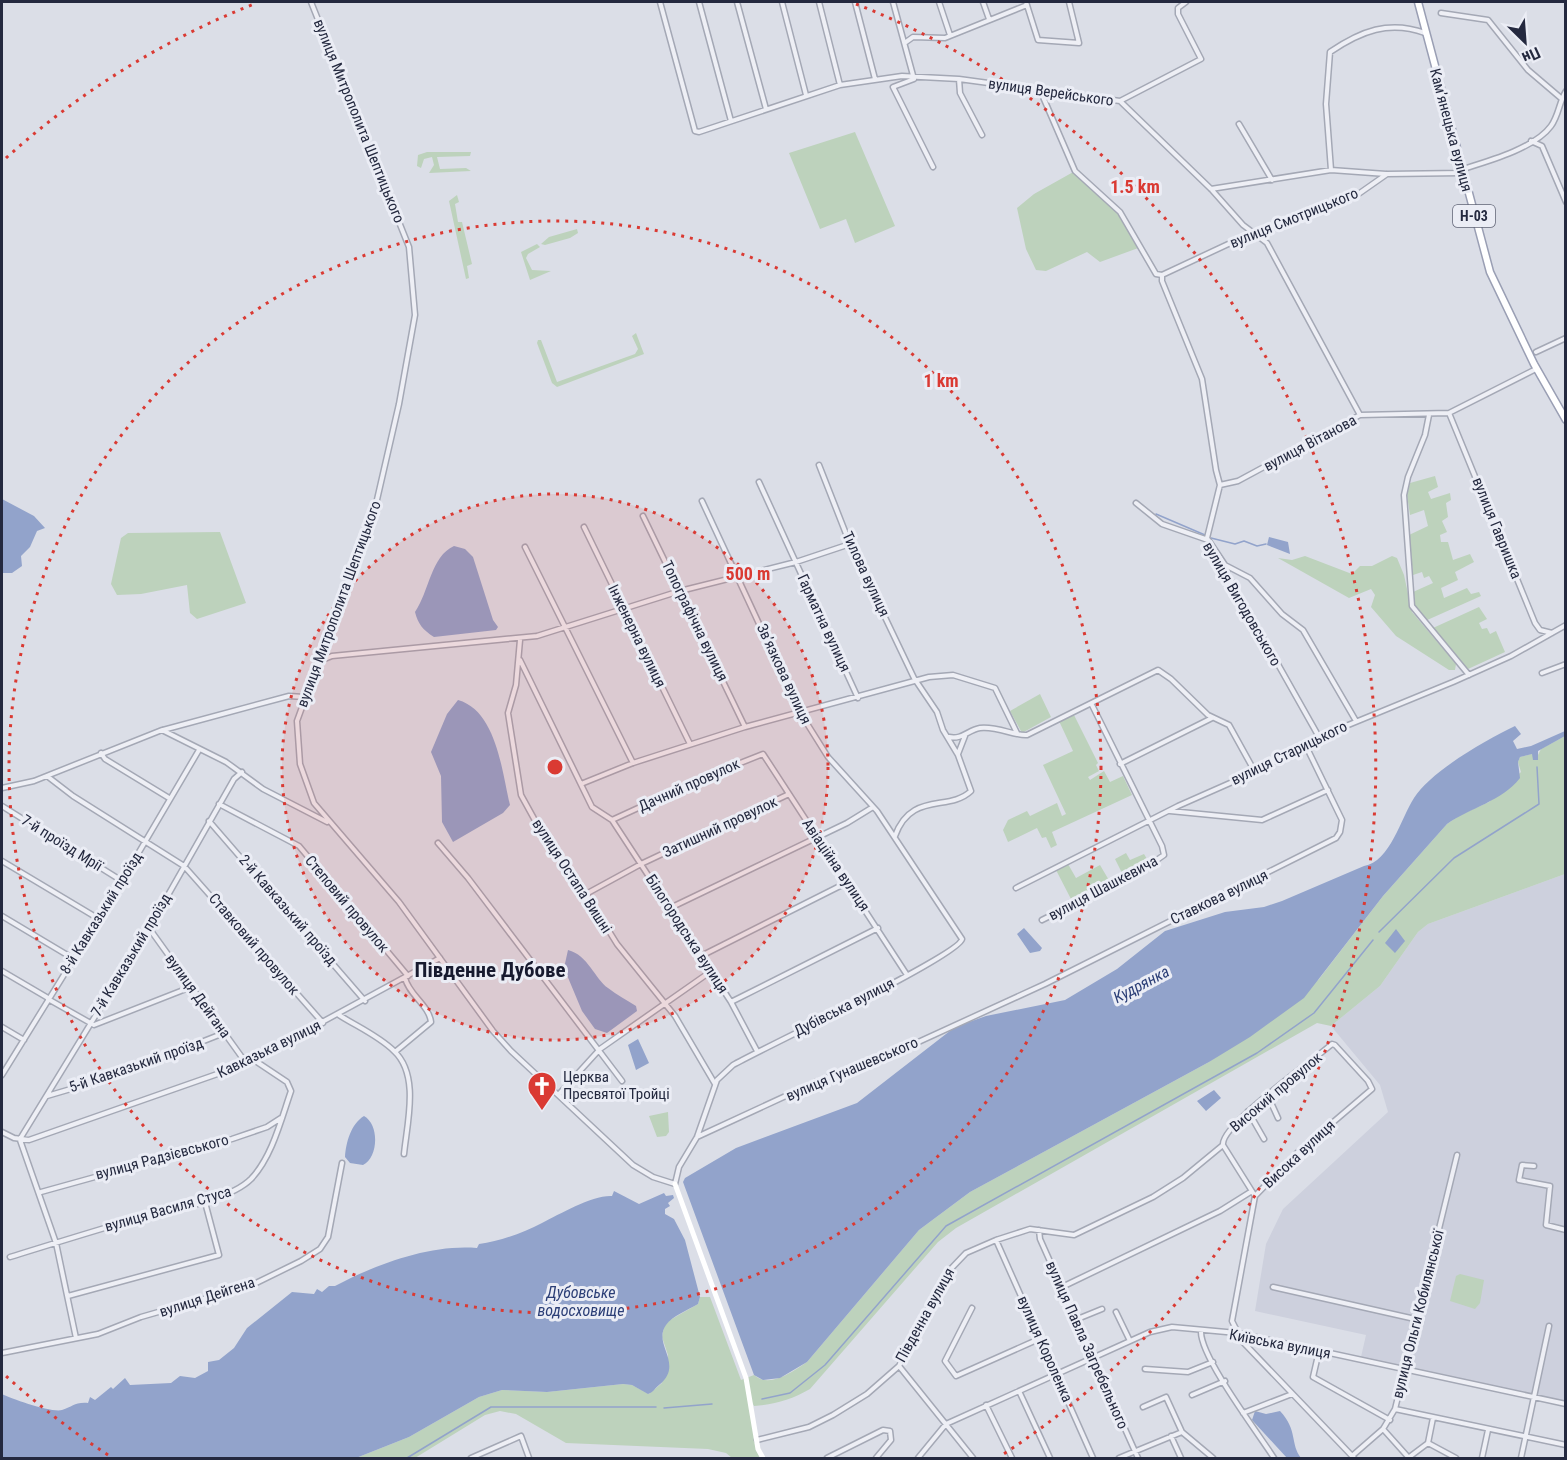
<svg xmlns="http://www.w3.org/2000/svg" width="1567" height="1460" font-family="'Roboto Condensed',sans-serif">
<rect width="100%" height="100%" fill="#dbdee7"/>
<path fill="#cdd0dd" d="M1565 874V1403L1361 1357 1366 1335 1255 1311 1266 1244 1283 1209 1388 1112 1380 1085 1331 1026 1380 986 1418 932 1428 924Z"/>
<path fill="#bdd2bc" d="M855 132 895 226 855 243 846 219 820 229 789 153Z
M427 152H471L470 156 437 157 440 169 466 168 471 171 429 173 434 165 432 157 424 159 421 168 417 166 418 155Z
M1075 171 1112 203 1141 247 1100 262 1087 252 1046 271 1036 270 1026 249 1017 208 1034 194Z
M457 195 459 202 455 204 458 222H462L472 264 467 266 469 278 466 279 449 201Z
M577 229 578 233 570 238 545 245 541 244 549 237Z
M537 244 540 247 528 254 526 258 532 270 551 271 530 280 521 252Z
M636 333 644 354 557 387 552 383 537 343 538 340H541L557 382 635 354 638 349 632 336Z
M1435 476 1438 487 1428 492 1431 499 1450 493 1451 500 1446 503 1448 517 1442 521 1447 532 1440 535 1441 542H1448L1453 560 1470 554 1474 562 1455 572 1458 580 1441 588 1444 598 1467 588 1471 594 1479 592 1481 596 1425 621 1414 605 1413 592 1433 583 1429 576 1424 578 1422 572 1413 575 1409 535 1428 526 1424 510 1410 515 1407 495 1410 483Z
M220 532 246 603 197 619 190 613 187 585 141 594 117 595 111 584 121 538 128 533Z
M1305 556 1352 574 1360 566H1372L1392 556 1397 558 1404 575 1412 612 1456 664 1455 670H1449L1396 636 1371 607 1375 595 1371 589 1349 598 1278 558 1292 560Z
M1479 607 1487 619 1479 623 1482 629 1487 628 1490 634 1496 631 1505 652 1468 669 1433 628Z
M1040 694 1051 717 1022 733 1010 711Z
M1074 715 1098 763 1096 765 1099 771 1088 777 1090 780 1104 771 1110 782 1123 776 1132 795 1052 832 1057 845 1051 848 1046 837 1042 838 1037 828 1008 842 1003 830 1008 820 1027 811 1030 816 1057 803 1062 816 1066 814 1043 765 1073 751 1059 721Z
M1565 736V874L1428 924 1418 932 1380 986 1331 1026 1317 1023 956 1228 938 1242 810 1389C791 1400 776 1404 754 1406L752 1402 756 1450 760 1458H732L726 1453 708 1449 566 1443 516 1414 500 1411 485 1415 415 1458H356L409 1437 479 1397 502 1390 547 1392 623 1384 632 1385 649 1394 662 1383 668 1355 662 1337 664 1326 670 1320 698 1304 700 1297H710L741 1380 754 1375C770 1389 793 1371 807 1362L919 1230 970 1192 1209 1062 1319 979 1383 896 1447 824 1460 815 1489 802 1521 772 1518 762 1520 757 1531 754 1538 755 1541 749Z
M1126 853 1130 860 1144 854 1147 859 1123 875 1115 859Z
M1068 864 1076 878 1100 865 1110 882 1072 901 1056 870Z
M668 1112 669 1132 666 1136 657 1137 649 1116Z
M1460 1274 1484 1280 1480 1303 1475 1309 1450 1301 1456 1276Z"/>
<path fill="#92a3cb" d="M2 499 34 516 45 528 37 531 30 547 21 556 22 566 12 573H2Z
M1269 537 1288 542 1290 554 1267 545Z
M454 546 465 549 473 557 493 620 498 627 496 630 434 637C423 630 418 624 415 612 429 592 431 556 454 546Z
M458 700C497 711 502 773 510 805L503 813 453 842 442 822 441 776 431 752 447 714Z
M1515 726 1521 734 1513 741 1517 749 1531 746 1565 731V736L1538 751V760H1533L1532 754 1520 757 1518 762 1520 778C1502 801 1470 808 1447 824L1383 896 1304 998 1250 1037 1209 1062 970 1192 919 1230 807 1362 780 1378 763 1380 754 1375 683 1182 685 1178 736 1148 857 1103 955 1027 986 1016 1065 1000 1117 969 1165 931 1225 912 1264 907 1282 901 1364 866C1390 862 1401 818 1414 798 1430 772 1487 739 1515 726Z
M1024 928 1042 948 1040 951 1030 953 1017 934Z
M1396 929 1405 941 1395 953 1385 943Z
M568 950C588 955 595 979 608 988 617 995 627 1000 636 1006L637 1011 607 1033 595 1029 582 1011 564 968Z
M638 1039 649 1063 636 1070 628 1045Z
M1214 1090 1221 1098 1206 1111 1197 1101Z
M364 1116C380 1125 378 1158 363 1165L350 1163 345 1157C346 1142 351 1124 364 1116Z
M614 1191 639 1204 664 1193 666 1196 673 1195 674 1198 668 1203 670 1206 665 1209V1214L674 1219 685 1240 700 1297 698 1304C688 1310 672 1316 666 1325 652 1344 685 1364 659 1385 654 1389 654 1392 648 1394L632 1385 623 1384 547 1392 502 1390 479 1397 409 1437 356 1458H2V1394C12 1399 52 1413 62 1410 73 1407 74 1402 88 1403L90 1397 95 1400 111 1387 113 1389 125 1378 130 1385 171 1383 180 1376 195 1378 208 1371V1362L219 1360 234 1348 247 1328 292 1292 314 1294 317 1289 322 1292 329 1286H335C375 1265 429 1244 477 1248L479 1244C500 1241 523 1233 542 1223 560 1214 592 1195 612 1196Z
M1255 1411 1266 1414 1280 1411C1298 1430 1290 1444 1301 1458H1287L1252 1420Z"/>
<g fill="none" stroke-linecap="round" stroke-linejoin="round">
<path stroke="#92a3cb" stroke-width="1.5" d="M1156 514 1205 535
M1211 538 1235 544 1244 541 1257 546 1266 544
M1379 932 1454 858 1539 804 1537 767
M762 1399 790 1393 825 1365 946 1226 1257 1053 1314 1013 1373 940
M664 1408 712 1404
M407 1458 491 1407H656"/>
<g stroke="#a4a8b5" stroke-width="7">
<path id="street" d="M311 2 409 247 415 315 399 404 376 504 297 721 300 764 314 803 399 902 493 1031 511 1051 633 1165 653 1177 675 1184 679 1167 697 1137 717 1080 733 1065C761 1049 960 955 962 939L877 811 828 757 801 714 702 501
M660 2 695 131 699 132 840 85 902 76 959 79 1120 101 1211 189 1243 225 1267 243 1360 415
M699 2 731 121
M737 2 766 109
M782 2 806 95
M819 2 840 85
M855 2 875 79
M893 2 914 79 893 87 933 167
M939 2 950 35
M983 2 989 19
M1026 2 1038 40 1079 43 1069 2
M1441 13 1488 20 1528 70 1562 99
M906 42 913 37 945 38 1027 5
M959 79 960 93 982 135
M1040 90 1075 171 1120 212 1156 274 1162 275V281L1202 379 1216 470 1220 485 1207 538 1225 565 1250 578 1282 614 1303 630 1356 721
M1120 101 1201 59 1178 14V8L1186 2
M1239 124 1272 180
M1531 141 1542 146 1566 202
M1463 169C1489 161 1535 148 1551 126 1559 115 1559 102 1566 91
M1331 170 1326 104 1330 52C1361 31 1389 20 1425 33
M1211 189 1331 170 1386 174
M1162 275 1254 232 1292 222 1357 195 1387 174 1462 173
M1536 352 1566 338
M1449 413 1535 623 1540 630 1552 633
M1429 415 1425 435 1408 477 1404 495 1412 606 1469 675
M819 465 850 544 914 678 937 712 943 730 958 755 971 791C949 812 911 791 895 836
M759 482 858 698
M1220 485 1238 481 1360 415 1449 413 1536 369
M1136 503 1162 524 1208 540
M643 516 745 727
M584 527 690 744
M525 547 633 763
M1222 565 1319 737
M520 640 516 685 508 713 521 795 543 835 586 894 617 944 675 1016 715 1084
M520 660 592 807 612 820 731 1002 757 1051
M317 662 332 656 537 636 680 591 796 562 850 544
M1542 673 1566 664
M163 730 289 696 304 697
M949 737C962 740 968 730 980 728 998 726 1014 736 1027 735L1158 670 1171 679 1208 715 1229 725 1255 772
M101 753 105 759 169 798
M958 754 965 736
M1120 764 1212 718
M47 776 73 796 184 866 323 1023
M581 784 633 763 745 727 929 677 953 675 995 688 1017 733
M2 788 34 781 162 730 226 762 263 789 327 822
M219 804 299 846 408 976
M2 806 122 881
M1170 811 1262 820 1328 790
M612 820 710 775 763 754 907 975
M209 821 365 1001
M438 843 468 878 622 1081
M2 861 99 919
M1016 888 1178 806 1255 772 1319 737 1453 682 1511 656 1566 625
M586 894 641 864 789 794
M670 908 847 823 873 807
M2 916 74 959
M1042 920 1144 869 1164 855 1162 846 1092 705
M149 928 241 1056 249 1062
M701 956 848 882
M2 971 48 998
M48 999 94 1025 191 987
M731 1002 878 928
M339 1015C356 1026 379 1036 394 1051 420 1075 407 1123 404 1154
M2 1027 24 1040
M395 1052 431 1022C429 1005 409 995 405 978
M2 1075 122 881 199 750
M559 1094 600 1049 710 972
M47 1096 115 1076 224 1033
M1268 1096 1278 1118
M1248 1111 1264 1139
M2 1132 14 1138 29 1140 243 1065 440 958
M697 1137 816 1082 848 1070 866 1066 1045 984 1336 838 1340 832 1342 820 1305 744
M20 1139 151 925 234 779 242 772
M20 1140 56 1243 76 1338
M1534 1166 1522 1165 1519 1180 1550 1186 1546 1225 1566 1230
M41 1192 232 1139 267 1127 281 1118
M1255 1196 1223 1145C1220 1125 1314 1060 1332 1044L1335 1045 1368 1081 1372 1089 1297 1153 1255 1196 1232 1321 1242 1341 1354 1458
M1039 1230 1040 1239 1138 1458
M996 1240 1093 1458
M10 1257C49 1245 87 1233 125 1222 158 1212 227 1203 251 1179 272 1157 281 1120 291 1091L287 1082 254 1060
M1062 1287 1220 1211 1252 1191
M1273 1287 1415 1319
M68 1296 219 1255 206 1206 207 1201
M972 1308 945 1361 956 1376 1039 1339
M1116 1312 1130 1341
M1075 1320 1102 1309
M1201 1332C1201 1358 1258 1433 1274 1458
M1319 1351 1313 1377 1390 1420
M2 1353 98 1334 141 1317 252 1285 301 1261 320 1249 328 1237 342 1163
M899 1366 973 1458
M1145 1369 1188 1372 1213 1362
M1019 1391 1050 1458
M1192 1395 1225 1381
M986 1405 1012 1458
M1143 1407 1166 1397 1182 1432
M1395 1409 1566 1445
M1243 1413 1292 1394
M1383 1429 1409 1458
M1171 1436 1181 1458
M757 1440 809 1427 833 1415 867 1394 899 1366 946 1274 966 1253 996 1240 1030 1229 1074 1235 1153 1197 1183 1178 1223 1145
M1428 1443 1456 1458
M1352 1456 1383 1429 1395 1409 1457 1155
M471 1458 521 1436 529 1458
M827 1458 883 1430 890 1431 891 1440 876 1458
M918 1458 946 1424 1150 1332 1172 1327 1237 1333 1566 1404
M1119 1458 1182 1432 1213 1458
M1408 1458 1428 1443 1433 1418
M1482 1458 1488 1430
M1521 1458 1549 1326"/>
</g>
<g stroke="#9a9fb4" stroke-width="9">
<path id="primary" d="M1418 2 1490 272 1534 364 1566 420"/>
</g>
<use href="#street" stroke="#eeeff5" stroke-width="4"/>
<path stroke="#fff" stroke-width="5" d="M675 1184 746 1378 758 1449 763 1458"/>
<use href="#primary" stroke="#fff" stroke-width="6"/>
</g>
<circle cx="555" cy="767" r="273" fill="#da3a33" fill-opacity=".12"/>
<g fill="none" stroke="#da3a33" stroke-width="3" stroke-dasharray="3 6">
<circle cx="555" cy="767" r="273"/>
<circle cx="555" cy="767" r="546"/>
<path d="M108 1455A820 820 0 0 1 6 1376M6 158A820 820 0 0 1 254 4M856 4A820 820 0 0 1 1002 1455"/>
</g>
<defs>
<g id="church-pin" transform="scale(1.5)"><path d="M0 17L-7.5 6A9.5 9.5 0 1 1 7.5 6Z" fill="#da3a33" stroke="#ebedf5"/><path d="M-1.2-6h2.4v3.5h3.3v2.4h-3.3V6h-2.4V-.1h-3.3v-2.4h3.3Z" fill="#fff"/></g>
</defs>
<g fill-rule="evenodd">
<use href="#church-pin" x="542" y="1086"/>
</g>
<g text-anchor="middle" stroke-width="6" stroke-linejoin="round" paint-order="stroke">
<rect fill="#ebedf5" stroke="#606476" stroke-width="1.5" x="1453" y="205" width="42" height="22" rx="4.5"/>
<g font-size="14" font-weight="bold" fill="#24293f">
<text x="1474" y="221">Н-03</text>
</g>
<g font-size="15" fill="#24293f" stroke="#ebedf5">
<text transform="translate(1051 92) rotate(8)" y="5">вулиця Верейського</text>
<text transform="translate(359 121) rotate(68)" y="5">вулиця Митрополита Шептицького</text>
<text transform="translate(1451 130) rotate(75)" y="5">Камʼянецька вулиця</text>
<text transform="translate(1294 218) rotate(-22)" y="5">вулиця Смотрицького</text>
<text transform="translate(1310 443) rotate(-28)" y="5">вулиця Вітанова</text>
<text transform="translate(1497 528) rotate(68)" y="5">вулиця Гавришка</text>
<text transform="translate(866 574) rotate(65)" y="5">Тилова вулиця</text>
<text transform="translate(339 604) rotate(-70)" y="5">вулиця Митрополита Шептицького</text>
<text transform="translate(1242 604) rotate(60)" y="5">вулиця Вигодовського</text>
<text transform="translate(695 621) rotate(64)" y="5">Топографічна вулиця</text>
<text transform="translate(824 623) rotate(65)" y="5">Гарматна вулиця</text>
<text transform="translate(637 636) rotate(64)" y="5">Інженерна вулиця</text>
<text transform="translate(784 674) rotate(65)" y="5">Звʼязкова вулиця</text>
<text transform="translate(1289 753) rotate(-26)" y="5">вулиця Старицького</text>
<text transform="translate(689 785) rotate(-24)" y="5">Дачний провулок</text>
<text transform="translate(720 827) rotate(-25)" y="5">Затишний провулок</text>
<text transform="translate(62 843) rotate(32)" y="5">7-й проїзд Мрії</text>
<text transform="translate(836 865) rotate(56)" y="5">Авіаційна вулиця</text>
<text transform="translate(572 876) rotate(57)" y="5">вулиця Остапа Вишні</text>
<text transform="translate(1103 888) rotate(-28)" y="5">вулиця Шашкевича</text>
<text transform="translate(1219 897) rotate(-26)" y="5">Ставкова вулиця</text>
<text transform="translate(347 904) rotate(50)" y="5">Степовий провулок</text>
<text transform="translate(288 910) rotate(49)" y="5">2-й Кавказький проїзд</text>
<text transform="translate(101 913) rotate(-58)" y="5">8-й Кавказький проїзд</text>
<text transform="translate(687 934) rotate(57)" y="5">Білогородська вулиця</text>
<text transform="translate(254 944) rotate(49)" y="5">Ставковий провулок</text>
<text transform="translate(131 955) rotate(-59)" y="5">7-й Кавказький проїзд</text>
<text transform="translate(198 996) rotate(54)" y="5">вулиця Дейгана</text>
<text transform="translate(844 1007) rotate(-27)" y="5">Дубівська вулиця</text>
<text transform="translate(269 1049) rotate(-26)" y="5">Кавказька вулиця</text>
<text transform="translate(136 1065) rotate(-19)" y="5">5-й Кавказький проїзд</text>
<text transform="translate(852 1069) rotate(-23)" y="5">вулиця Гунашевського</text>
<text transform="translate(1276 1092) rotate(-40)" y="5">Високий провулок</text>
<text transform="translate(1299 1154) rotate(-43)" y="5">Висока вулиця</text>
<text transform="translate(162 1157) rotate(-15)" y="5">вулиця Радзієвського</text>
<text transform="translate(168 1209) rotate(-16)" y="5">вулиця Василя Стуса</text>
<text transform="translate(207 1297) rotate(-18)" y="5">вулиця Дейгена</text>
<text transform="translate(1418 1314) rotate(-76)" y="5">вулиця Ольги Кобилянської</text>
<text transform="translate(925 1315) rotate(-61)" y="5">Південна вулиця</text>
<text transform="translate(1280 1344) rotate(11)" y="5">Київська вулиця</text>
<text transform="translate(1087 1345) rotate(66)" y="5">вулиця Павла Загребельного</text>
<text transform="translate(1045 1349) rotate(66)" y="5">вулиця Короленка</text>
</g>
<g font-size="15" fill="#24293f" stroke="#ebedf5" text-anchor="start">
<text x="563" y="1082">Церква<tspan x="563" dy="17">Пресвятої Тройці</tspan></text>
</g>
<g font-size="16" font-style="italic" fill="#2b3e76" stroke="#ebedf5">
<text transform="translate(1141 984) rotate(-28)" y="6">Кудрянка</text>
<text x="581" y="1298">Дубовське<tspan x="581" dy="18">водосховище</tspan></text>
</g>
<g font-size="21" font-weight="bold" fill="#171a2f" stroke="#ebedf5">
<text x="490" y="977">Південне Дубове</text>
</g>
</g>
<circle cx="555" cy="767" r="9" fill="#da3a33" stroke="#ebedf5" stroke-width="3"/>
<g font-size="18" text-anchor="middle" font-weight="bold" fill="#da3a33" stroke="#ebedf5" stroke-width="6" stroke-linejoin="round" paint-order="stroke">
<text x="1135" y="193">1.5 km</text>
<text x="941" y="387">1 km</text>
<text x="748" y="580">500 m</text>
</g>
<rect width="1567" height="1460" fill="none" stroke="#24293f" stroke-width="6"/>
<g transform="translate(1525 42) rotate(155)" stroke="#ebedf5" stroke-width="4.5" paint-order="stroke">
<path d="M0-4.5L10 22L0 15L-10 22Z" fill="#24293f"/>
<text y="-9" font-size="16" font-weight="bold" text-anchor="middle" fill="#24293f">Пн</text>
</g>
</svg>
